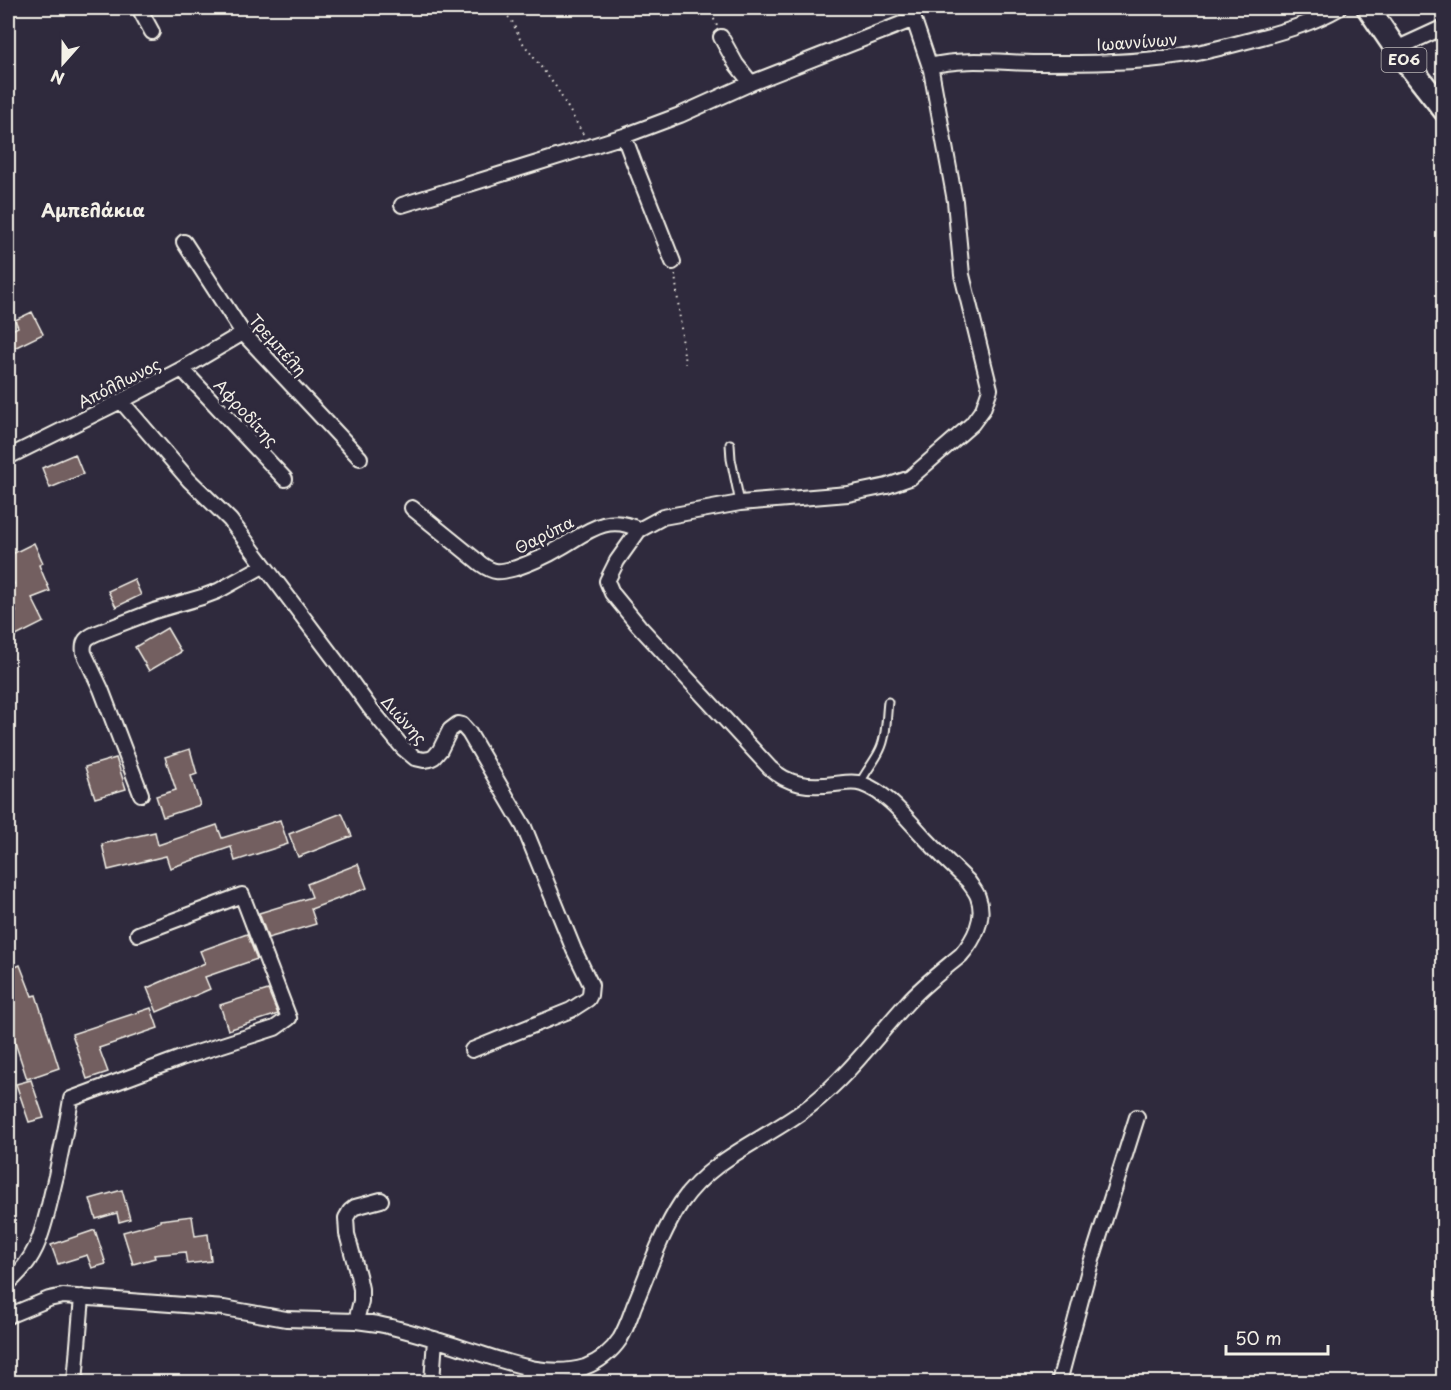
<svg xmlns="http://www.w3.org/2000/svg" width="1451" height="1390" font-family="'Playpen Sans',sans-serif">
<rect width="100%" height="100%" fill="#2f2a3d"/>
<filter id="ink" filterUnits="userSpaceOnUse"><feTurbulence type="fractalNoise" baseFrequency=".0167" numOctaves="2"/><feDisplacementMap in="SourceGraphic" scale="12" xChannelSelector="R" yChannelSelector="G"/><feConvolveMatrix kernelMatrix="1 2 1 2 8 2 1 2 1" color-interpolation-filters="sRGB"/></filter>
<g filter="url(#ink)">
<path fill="#735e60" stroke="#f4f1e8" stroke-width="1.5" d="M32 312 43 334 8 351V332L18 327 15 320Z
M75 454 83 474 50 488 42 468Z
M34 543 43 563 39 565 50 591 32 598 44 622 8 640V616L16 612 8 590V587L14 584 8 571V556Z
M134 579 141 595 116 607 108 591Z
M167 628 181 652 149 671 135 647Z
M190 749 197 774 191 776 200 805 163 817 156 796 176 790 165 757Z
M116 758 126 789 95 798 85 767Z
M342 813 352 836 298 857 289 834Z
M280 820 288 844 235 861 231 847 170 868 166 856 108 870 102 844 155 832 158 845 217 825 222 838Z
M358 864 367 888 311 909 316 924 268 938 259 913 312 897 307 884Z
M247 934 257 959 205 977 210 989 157 1012 147 988 205 963 200 951Z
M20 965 32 996 36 995 59 1068 27 1079 8 1021V970Z
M268 990 278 1014 228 1030 220 1005Z
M151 1008 158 1028 99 1048 108 1072 87 1079 72 1034Z
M31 1080 44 1118 29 1122 16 1084Z
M122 1190 130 1219 119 1222 117 1213 96 1219 90 1199Z
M192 1216 195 1236 208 1234 211 1261 187 1264 185 1252 154 1255 155 1258 133 1264 123 1232 160 1222V1220Z
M95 1230 106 1264 92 1268 87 1255 58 1264 51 1245Z"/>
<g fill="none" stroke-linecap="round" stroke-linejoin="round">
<g stroke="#f4f1e8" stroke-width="11">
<path id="service" d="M730 444 731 459 740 503
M860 783C866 771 875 761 880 750 887 736 886 717 888 702"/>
</g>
<g stroke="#f4f1e8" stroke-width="18">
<path id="minor" d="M139 8 152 32
M721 37 736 64 751 83
M1396 49 1444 27
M930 66C964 57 1004 63 1039 63 1086 63 1135 63 1181 56 1208 52 1235 44 1262 37 1288 30 1315 22 1339 8
M624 136 634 163 673 262
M402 205 624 136 680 115 751 83 914 19
M184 242 243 333 360 458
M182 369 285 479
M121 401 189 480 230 520 342 669 370 708 403 748 415 758 424 760 430 759 434 757 440 750 450 730 458 724 462 725 469 733 524 827 574 950 591 985 590 995 588 999 571 1010 472 1050
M8 457 121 401 182 369 243 333
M412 508 481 564C495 574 500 572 516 568 530 563 545 557 558 549 585 534 607 512 639 530
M141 794 101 689 84 653C82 641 87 637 97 633L154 611 202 597 218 591 263 566
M8 1283C19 1274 30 1260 36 1247 46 1225 50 1199 56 1176 61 1150 67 1125 71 1099L181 1058 275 1028 289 1018 242 895 138 934
M8 1316 49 1299 63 1296 224 1308 286 1319 356 1321 378 1324C408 1330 437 1340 466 1349 502 1360 546 1379 585 1367 599 1362 612 1351 620 1339 626 1329 630 1317 634 1306 649 1271 660 1235 681 1203 713 1156 768 1139 811 1105 848 1076 876 1037 907 1003 923 985 943 970 961 955 974 940 986 918 978 897 976 891 971 886 968 881 953 867 939 853 925 838 907 819 888 793 862 784 854 781 844 783 835 784 810 787 789 786 770 768L639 626 612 593 607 581 617 561 639 530 663 517 740 503 848 494 887 486 910 478 972 424 983 409 990 389 962 275 955 201 931 70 910 8
M356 1321 361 1301V1289L358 1275 347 1234 346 1218 350 1211 355 1207 381 1200
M75 1382 82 1297
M432 1382 435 1339
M527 1382 528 1367
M1059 1382 1090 1266 1137 1117"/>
</g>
<g stroke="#f4f1e8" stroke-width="26">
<path id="primary" d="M1368 8 1396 49 1444 110"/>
</g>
<path stroke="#f4f1e8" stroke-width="2" stroke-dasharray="1.5 4.5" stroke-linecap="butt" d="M500 8 512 21 520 39 556 87 583 134
M633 8C645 18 655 16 668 8
M709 8 717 26
M675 274 685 364"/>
<use href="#service" stroke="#2f2a3d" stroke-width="7"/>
<use href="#minor" stroke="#2f2a3d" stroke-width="14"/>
<use href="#primary" stroke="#2f2a3d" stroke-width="21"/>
</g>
</g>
<g text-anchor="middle" stroke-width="6" stroke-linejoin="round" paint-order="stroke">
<rect fill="#2f2a3d" stroke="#b9b5b5" stroke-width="1.5" x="1381.5" y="48" width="45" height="24" rx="4.5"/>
<g font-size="15" font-weight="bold" fill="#f4f1e8">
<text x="1404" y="65">ΕΟ6</text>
</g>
<g font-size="16" fill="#f4f1e8" stroke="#2f2a3d">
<text transform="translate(1137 42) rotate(-4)" y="6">Ιωαννίνων</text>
<text transform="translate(278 345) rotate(48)" y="6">Τρεμπέλη</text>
<text transform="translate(119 383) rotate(-27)" y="6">Απόλλωνος</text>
<text transform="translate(246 413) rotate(47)" y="6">Αφροδίτης</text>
<text transform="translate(544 535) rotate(-27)" y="6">Θαρύπα</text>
<text transform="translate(404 720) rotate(48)" y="6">Διώνης</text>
</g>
<g font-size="18" font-weight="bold" fill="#f4f1e8" stroke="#2f2a3d">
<text x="93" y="217">Αμπελάκια</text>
</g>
</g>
<rect width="1451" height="1390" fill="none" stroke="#2f2a3d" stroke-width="30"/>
<rect x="15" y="15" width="1421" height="1360" fill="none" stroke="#f4f1e8" stroke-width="2" filter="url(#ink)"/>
<g transform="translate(63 63) rotate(201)" stroke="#2f2a3d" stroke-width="4.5" paint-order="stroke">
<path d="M0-4.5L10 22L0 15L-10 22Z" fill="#f4f1e8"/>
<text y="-9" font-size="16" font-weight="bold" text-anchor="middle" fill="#f4f1e8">N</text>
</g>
<path d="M1226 1345v9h102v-9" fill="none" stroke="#f4f1e8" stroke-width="3"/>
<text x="1235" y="1345" font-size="18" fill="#f4f1e8" stroke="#2f2a3d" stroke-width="4.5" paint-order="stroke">50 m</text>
</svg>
